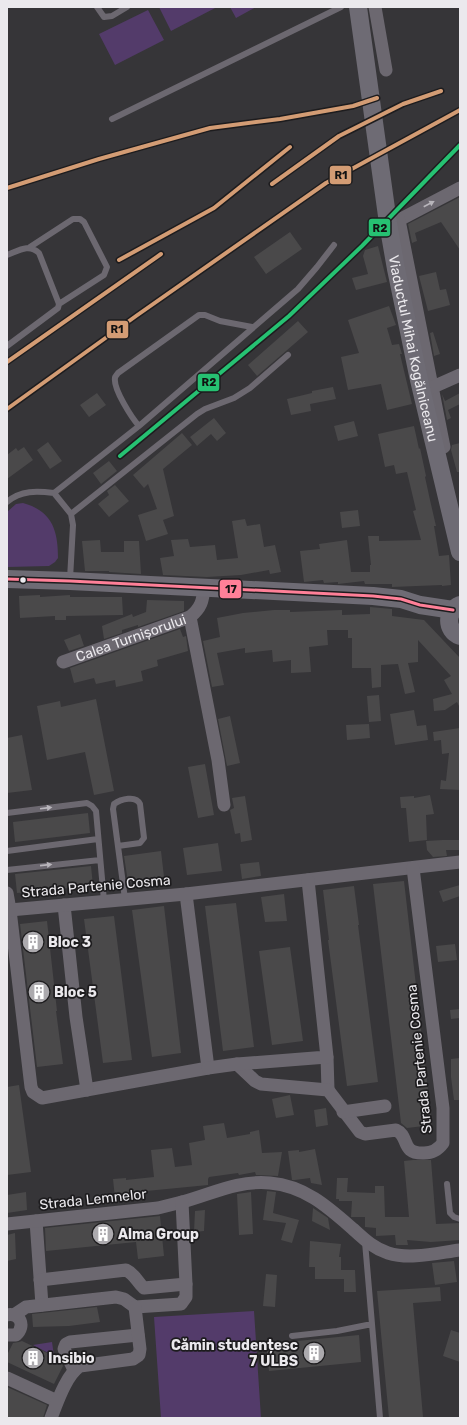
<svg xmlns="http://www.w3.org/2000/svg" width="467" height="1425" font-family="Rubik,sans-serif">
<rect width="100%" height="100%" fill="#363538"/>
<path fill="#533b6a" d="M159 7H217L171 31Z
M230 7H256L236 18Z
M148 10 164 40 115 65 99 34Z
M23 503C52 511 58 530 58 558L55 562 49 566 7 567V512L16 504Z
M254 1311 261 1418H161L154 1317Z
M52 1342 54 1356 33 1345Z"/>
<path fill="#4a494a" d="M460 197V250L441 222 415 233 417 241 412 243 408 224Z
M290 232 302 249 266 274 254 257Z
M378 246 387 282 356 290 352 278 368 274 363 256 365 250Z
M436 272 440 290 446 289 450 305 428 311 419 276Z
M389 306 396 325 387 328 392 345 399 344 402 354H400L412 404 387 410 381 384 348 390 341 357 359 353 348 320Z
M298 321 308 332 257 376 248 365Z
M433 332 440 354 434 356 430 333Z
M333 387 336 399 310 404 311 411 291 415 287 399 312 393V391Z
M97 393 106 405 89 417 80 405Z
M460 393V404L448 410 451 418 447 420 442 394 445 401Z
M214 418 226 433 217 441 211 434 197 446 190 437Z
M354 421 358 436 338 441 334 426Z
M414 426 419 449 420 448 426 476 425 477 430 500 436 526H434L439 556 449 555 451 585 442 586V585L392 587V584H365L364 581 338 584V582L324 583 323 580 304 582 300 551 320 549 319 544 347 540 351 572H370V565H371L368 536H379V541L421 540 413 511 416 510 407 472 396 474 394 465 385 467 378 434Z
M182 433 192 445 163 469 174 516 163 520 168 534 146 541 138 515 157 509 148 484 144 488 133 475Z
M48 442 62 461 50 469 37 450Z
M460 443V472H457L451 450 452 445Z
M24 447 33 460 7 479V455L16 448 18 451Z
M109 461 117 471 101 484 93 473Z
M115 485 129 501 109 517 98 504 109 495 107 491Z
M358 510 360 526 342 528 340 512Z
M245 519 247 526 260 524 264 547 275 545 281 572 270 574 269 570 241 575 207 577 163 575 160 558 174 556 171 540 188 539 190 547 215 545 217 560 238 558 232 521Z
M100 540 101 552H124V541H139L141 574 109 572V571H85L82 541Z
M40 595V597L70 595V597H122L123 615 66 616V620H55V616L20 618 19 596Z
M147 600 184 601V611L138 627V625L122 630V633L104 639 102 626 132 614 133 617 146 612Z
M370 607 392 609V616L424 620 460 658V708L457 702 445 710 434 711 433 699 452 694 444 680 451 676 418 640V662L408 663 415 692 405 694 398 664 381 665V687L372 688 371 668H352V638H348V630H327L328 645 309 647 311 672 291 673V660L273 662 272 650 245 653V648L217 653 224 685 212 687 203 641 220 637 217 618 243 613 274 610H290V612L342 610V615L370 614Z
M180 629 183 637 186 636 188 651 157 660 158 666 141 671 143 681 116 687 115 680 96 684 94 678 74 683 70 668Z
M80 634 84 646 69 651 64 640Z
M379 695 381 721 369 722 367 696Z
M96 699 114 791 94 795 85 752 47 760 37 706 60 701 61 707Z
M414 710 417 726 426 725 428 740 395 745 390 714Z
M230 716 240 763 227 766 218 719Z
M369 724 370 738 347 740 346 725Z
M460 728V790L440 789 441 780 446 781 449 753 442 754 441 740 434 741 433 732Z
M22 735 32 790 7 793V738Z
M205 764 214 815 198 818 188 767Z
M430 795 434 814 426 815 427 840 409 842 406 808H401L400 797 414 796V798Z
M245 796 252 840 241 842 240 833 235 834 230 810 234 808 232 798Z
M88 813 90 833 15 842 13 822Z
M443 840H460V850H446L447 856 433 857 427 850 426 841Z
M218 843 222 871 187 875 183 848Z
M161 851 164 877 128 882 124 856Z
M259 862 261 876 242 879 240 864Z
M91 866 93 886 17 893 15 874Z
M404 881 432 1125 407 1128 401 1123 373 884Z
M460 885V896L443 902 439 891Z
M354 886 359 925H358L378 1082 347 1086 328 940H329L323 890Z
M284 894 287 921 265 922 261 897Z
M236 903 254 1047 223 1051 205 906Z
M164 906 181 1053 152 1057 132 910Z
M114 916 132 1060 103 1063 84 919Z
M47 921 57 1011H56L63 1064 37 1067 20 924Z
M455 944 457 960 438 962 436 946Z
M290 947 303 1041 272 1045 259 951Z
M460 1009V1018L451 1019 450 1010Z
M460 1058V1100H454L451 1077V1059Z
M19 1085 31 1172 7 1175V1087Z
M290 1095 294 1115 276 1118 272 1099Z
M326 1108 328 1125 316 1127 314 1110Z
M224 1123 227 1138 250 1134V1132L259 1130 262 1153 282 1152 278 1176 256 1175 255 1172 239 1175 238 1173 209 1177 208 1179V1185L136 1192 137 1196 115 1198 113 1179 126 1178V1180L154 1177 151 1150 172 1148 175 1167 192 1165 189 1143 205 1140 203 1126Z
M315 1149 322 1185 311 1183 310 1178 295 1180H292L288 1151 299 1150V1152Z
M413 1160H431L436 1224 460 1223V1240L431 1242 407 1240 408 1245H396L395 1235 376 1236V1228L365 1227V1217H351L352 1201H339V1199H336L337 1178H348L347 1192 375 1193V1186H384L385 1217H409L404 1161Z
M267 1191 276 1192 273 1213 299 1220 292 1243 281 1240 286 1223 263 1220Z
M26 1192 27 1210 7 1213V1195Z
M251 1192 253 1234 239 1235 237 1194Z
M313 1208 328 1218 330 1230 312 1221Z
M205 1210 204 1231 194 1232 195 1211Z
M160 1216 164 1256 138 1259 136 1242 46 1251 45 1228Z
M15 1233 16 1259 7 1261V1235Z
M310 1241 341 1244 339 1257H341V1270H355L356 1292H344V1279H315V1267H309Z
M454 1261 457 1282 435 1285 432 1263Z
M266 1274 277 1275 275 1307 263 1306Z
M440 1287 441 1301 413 1303 423 1417 389 1418 377 1291Z
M97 1307 100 1322 69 1326 33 1327 32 1314Z
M451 1330 460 1333V1362L443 1356Z
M359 1335 361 1362 269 1371 266 1344Z
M22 1341 60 1359 63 1366 54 1384 7 1362V1355L13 1343 19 1342Z
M7 1387 47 1405 43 1418H7Z"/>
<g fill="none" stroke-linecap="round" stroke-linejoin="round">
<path stroke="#6c6870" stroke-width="6" d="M97 7 104 17 112 16 127 7
M112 119 341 7
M30 247 73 219H80L84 222 107 267 104 275 59 304
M7 255C18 251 29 243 39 253L59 304 58 308 54 311 7 346
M139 426C132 418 113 389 115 378 115 376 117 375 118 373L199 315H205L220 321 252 327
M54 493 139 426 298 289 317 267 334 245
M7 502C21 490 37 491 54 493L71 514 73 525 70 579
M71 514 197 414 205 409 234 398 250 388 288 355
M7 813 87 803 92 806 96 811 104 901
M118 846 140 843 144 838 140 804C136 795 121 799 114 804L113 809 125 899
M7 851 98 839
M7 870 100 860
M447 1184 450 1213 454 1217 460 1219
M365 1242 380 1418
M292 1336 337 1331 372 1324"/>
<g stroke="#6c6870" stroke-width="13">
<path d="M375 7 386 70"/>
<path d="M399 220 460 188"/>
<path d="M383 231 399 220 444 447"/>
<path d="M424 391 460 375"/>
<path d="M190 617 218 760 224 805"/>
<path id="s1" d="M63 662 190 617C201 608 203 601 204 587"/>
<path d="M7 893 10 910 31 1087 33 1092 42 1098 208 1068 186 894"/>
<path d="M64 905 76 1017 87 1090"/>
<path d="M10 910 186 894 460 862"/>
<path d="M327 1057 328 1090"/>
<path d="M237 1064 255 1081 261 1084 328 1090 360 1132 365 1134 396 1130C410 1136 400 1154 424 1153 432 1153 438 1150 443 1143V1108L413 868"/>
<path d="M208 1068 237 1064 327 1057 308 880"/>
<path d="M343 1112 385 1106"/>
<path d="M36 1221 42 1305"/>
<path d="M7 1224 158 1208C166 1206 174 1204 182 1202 212 1194 237 1180 270 1183 305 1186 328 1207 353 1229 364 1239 373 1248 388 1253 410 1260 437 1253 460 1250"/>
<path d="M40 1280 126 1270C135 1274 137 1282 144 1288L186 1284"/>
<path d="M7 1315C20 1312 26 1326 16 1335H7"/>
<path d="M14 1315 26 1307 116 1297 124 1299 135 1307 181 1304 186 1297V1284L182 1202"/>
<path d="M74 1370 64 1349 66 1344 70 1342 138 1335"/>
<path d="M7 1378 57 1401"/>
<path d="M51 1418C57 1403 66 1375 80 1366L133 1359 139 1355 140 1349 135 1307"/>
</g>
<g stroke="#6e6b74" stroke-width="18">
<path id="s2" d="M358 7 388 223 396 269 419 380 460 552"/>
<path d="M7 579 70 581 373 596 401 599 420 605 453 610"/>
<path d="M460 605C446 611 445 630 460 636"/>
</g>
<g stroke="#1d1c1e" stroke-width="6">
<path id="bus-1" d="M7 579 70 581 373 596 401 599 420 605 453 610"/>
</g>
<use href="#bus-1" stroke="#ff8098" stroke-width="3"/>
<g stroke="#1d1c1e" stroke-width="7">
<path id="rail-1" d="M272 184 339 136 403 104 441 91
M7 188 99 159 210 128 280 119 353 106 377 98
M119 260 214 208 290 147
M7 362 161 254
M7 409 136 316 326 183 460 110"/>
</g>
<g stroke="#1d1c1e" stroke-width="7">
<path id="rail-2" d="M120 456 289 316 362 246 460 145"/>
</g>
<use href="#rail-1" stroke="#d39c74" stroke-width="4"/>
<use href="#rail-2" stroke="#26c172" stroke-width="4"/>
</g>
<defs><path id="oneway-solid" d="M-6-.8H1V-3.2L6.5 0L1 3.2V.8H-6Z"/></defs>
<g fill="#b8b5bb">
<use href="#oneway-solid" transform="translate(429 204) rotate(-28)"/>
<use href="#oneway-solid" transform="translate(46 808) rotate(-7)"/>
<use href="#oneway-solid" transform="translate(46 865) rotate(-6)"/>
</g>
<defs>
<g id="building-disc" transform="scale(1.15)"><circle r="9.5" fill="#acaaae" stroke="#1d1c1e"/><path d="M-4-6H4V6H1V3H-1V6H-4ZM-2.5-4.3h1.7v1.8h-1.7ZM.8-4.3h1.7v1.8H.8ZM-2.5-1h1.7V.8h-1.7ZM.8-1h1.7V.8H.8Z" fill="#fff"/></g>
</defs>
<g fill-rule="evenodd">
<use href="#building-disc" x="33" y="942"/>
<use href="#building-disc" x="39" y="992"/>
<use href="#building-disc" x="103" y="1234"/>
<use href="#building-disc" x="314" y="1353"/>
<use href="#building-disc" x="33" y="1358"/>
</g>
<circle fill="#ebe9ed" stroke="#1d1c1e" stroke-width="1.5" cx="23" cy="580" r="3.5"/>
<g text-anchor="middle" stroke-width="3.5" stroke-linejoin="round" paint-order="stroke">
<g font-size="14" fill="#ebe9ed" stroke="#1d1c1e">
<text dy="5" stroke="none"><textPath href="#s2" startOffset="346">Viaductul Mihai Kogălniceanu</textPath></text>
<text dy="5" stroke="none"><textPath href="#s1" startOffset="72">Calea Turnișorului</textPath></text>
<text transform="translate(96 886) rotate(-5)" y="5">Strada Partenie Cosma</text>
<text transform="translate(419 1059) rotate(-96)" y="5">Strada Partenie Cosma</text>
<text transform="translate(93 1199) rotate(-6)" y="5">Strada Lemnelor</text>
</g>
<g font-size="14" font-weight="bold" fill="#ebe9ed" stroke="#1d1c1e" text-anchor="start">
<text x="48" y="947">Bloc 3</text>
<text x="54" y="997">Bloc 5</text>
<text x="118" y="1239">Alma Group</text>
<text x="298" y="1350" text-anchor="end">Cămin studențesc<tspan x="298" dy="16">7 ULBS</tspan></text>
<text x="48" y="1363">Insibio</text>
</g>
</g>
<g stroke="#1d1c1e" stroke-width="1.5">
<rect x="329" y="165" width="23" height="20" rx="4" fill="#d39c74"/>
<rect x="368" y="218" width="23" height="19" rx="4" fill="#26c172"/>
<rect x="106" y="320" width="23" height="19" rx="4" fill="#d39c74"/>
<rect x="197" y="373" width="23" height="19" rx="4" fill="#26c172"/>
<rect x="219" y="579" width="23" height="20" rx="4" fill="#ff8098"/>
</g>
<g font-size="11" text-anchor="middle" font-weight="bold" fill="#111">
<text x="341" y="179">R1</text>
<text x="380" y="232">R2</text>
<text x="117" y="333">R1</text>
<text x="209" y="386">R2</text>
<text x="231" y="593">17</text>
</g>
<rect width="467" height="1425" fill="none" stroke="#ebe9ed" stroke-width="16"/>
</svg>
